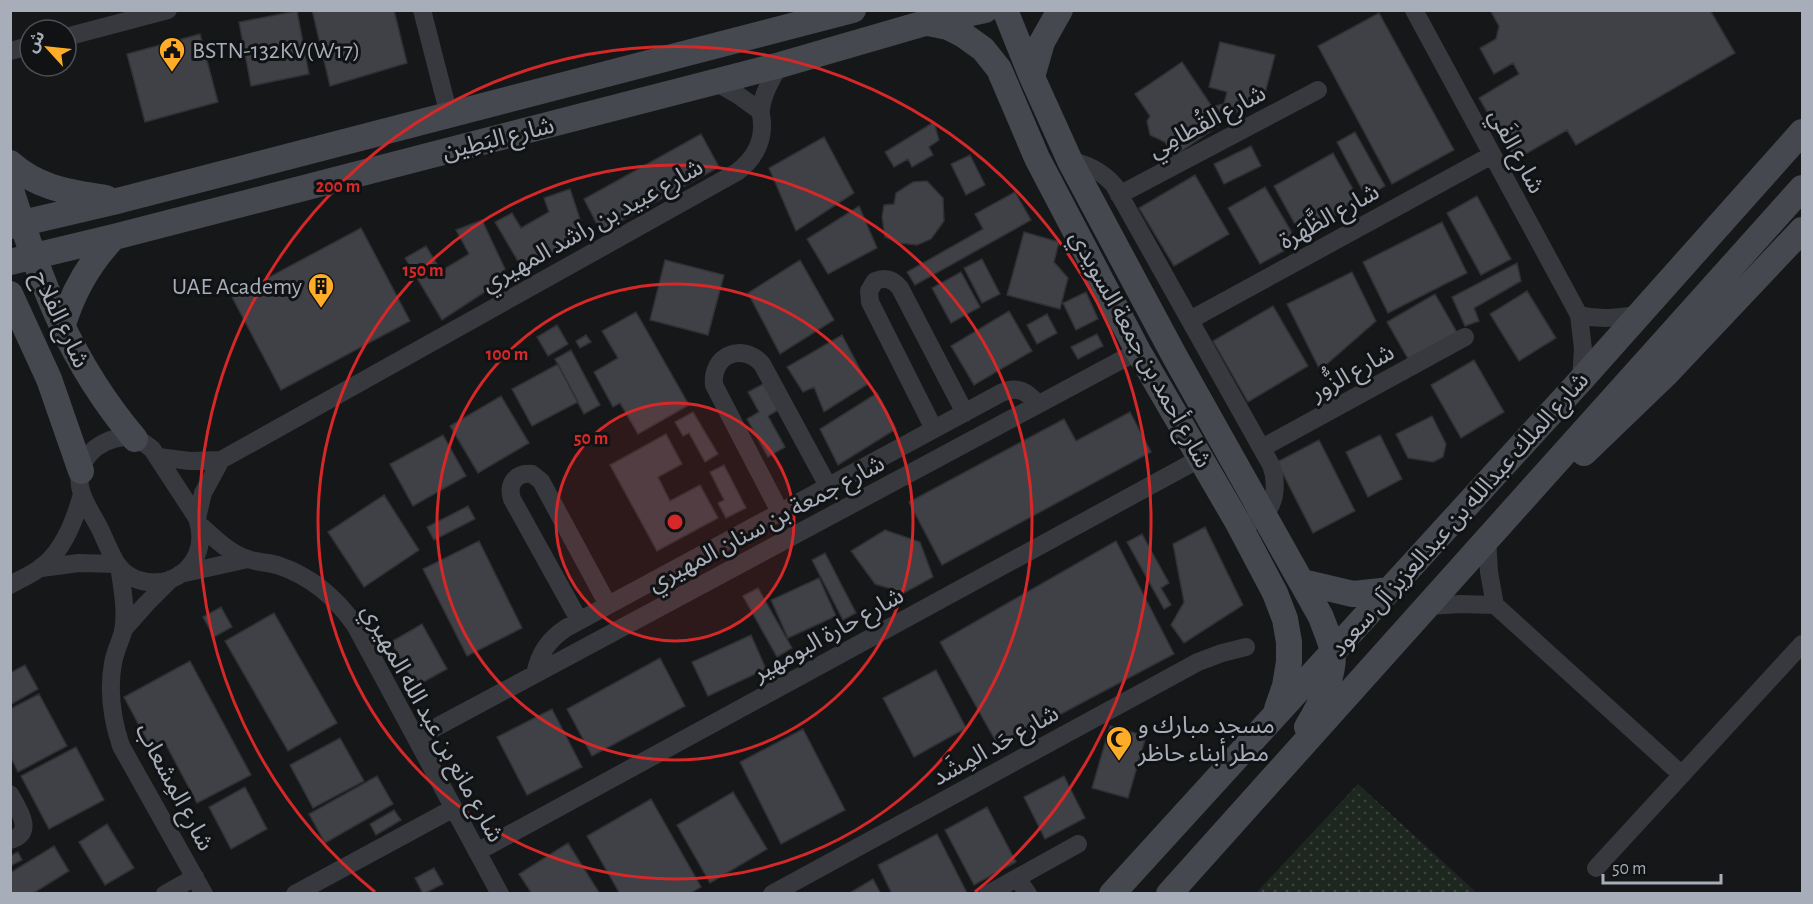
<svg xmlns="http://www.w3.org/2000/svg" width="1813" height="904" font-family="'Alegreya Sans','Noto Sans Arabic',sans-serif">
<defs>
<pattern id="garden-dots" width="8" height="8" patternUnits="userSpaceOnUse" patternTransform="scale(1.5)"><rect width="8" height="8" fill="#1e271f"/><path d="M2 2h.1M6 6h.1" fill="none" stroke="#3c443d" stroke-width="1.8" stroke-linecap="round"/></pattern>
</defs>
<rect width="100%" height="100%" fill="#161719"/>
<path fill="url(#garden-dots)" d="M1358 784 1477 893H1256Z"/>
<path fill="#404146" stroke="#303035" stroke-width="1.5" d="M312 10H394L407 63 330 86Z
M1490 10H1710L1735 53 1576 145 1567 130 1515 160 1479 98 1519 74 1513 63 1494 74 1480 48 1496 39 1499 26Z
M297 11 309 74 251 86 239 22Z
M1379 13 1454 150 1392 184 1318 46Z
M200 34 218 102 145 122 127 54Z
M1220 42 1275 55 1264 97 1226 118 1215 106 1224 104 1227 92 1209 87Z
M1182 62 1223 123 1174 156 1165 142 1150 135 1147 121 1150 116 1135 94Z
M934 122 939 140 929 147 933 155 912 167 908 159 894 167 885 152Z
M1355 132 1385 186 1366 197 1337 142Z
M701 134 719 167 601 232 584 199Z
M824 137 854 193 796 231 769 168Z
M1251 146 1261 166 1224 184 1214 164Z
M1333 153 1360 202 1301 235 1274 186Z
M970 155 985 185 966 195 951 164Z
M1195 175 1229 234 1174 266 1139 208Z
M927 181 943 198 944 221 931 239 917 245 899 243 885 237 882 217 884 205 894 204 896 193 913 182Z
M1265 187 1298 243 1260 264 1228 208Z
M570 189 582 225 578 237 531 265 519 263 495 222 512 213 521 228 549 212 544 198Z
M1015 192 1031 220 915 285 907 272 983 229 975 214Z
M1477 196 1511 259 1481 275 1447 213Z
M859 206 877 248 828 274 807 239Z
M482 220 505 269 497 284 442 320 405 258 426 246 441 271 469 254 456 230Z
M1442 222 1467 273 1388 313 1363 262Z
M361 228 410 321 281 390 232 297Z
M1024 232 1059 242 1054 262 1068 278 1060 309 1007 295Z
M982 259 1000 294 982 303 964 268Z
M665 260 724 275 708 335 650 320Z
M800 260 834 320 780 354 748 293Z
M1517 263 1521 281 1474 308 1479 321 1465 326 1452 297Z
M961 272 980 307 951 323 932 288Z
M1352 272 1376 321 1320 370 1287 304Z
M1527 291 1556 338 1519 361 1490 314Z
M1086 292 1098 319 1076 330 1063 303Z
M1435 294 1459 336 1411 364 1387 322Z
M1273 306 1308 366 1248 402 1213 341Z
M1009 311 1032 351 974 385 951 346Z
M636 312 689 405 638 434 620 403 613 407 594 372 618 358 602 331Z
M1047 314 1057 333 1037 344 1027 325Z
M557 325 568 344 548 356 537 337Z
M1097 334 1103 346 1078 359 1071 347Z
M586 335 591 342 580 348 576 341Z
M842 335 868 384 824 412 814 387 803 392 787 367Z
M571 350 600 405 584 414 555 359Z
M1474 360 1504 412 1461 438 1431 385Z
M558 364 578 402 532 426 512 389Z
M765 383 780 409 768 416 785 447 768 457 747 419 759 412 748 392Z
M877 393 896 429 838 465 820 429Z
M501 396 529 443 478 473 450 426Z
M693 412 718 454 705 462 689 433 683 436 675 422Z
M1130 412 1151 452 942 565 909 502 1064 419 1076 441Z
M1432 416 1446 444 1443 457 1433 462 1408 458 1396 434Z
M666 434 682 464 658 477 670 501 700 485 718 518 657 551 610 465Z
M443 435 466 476 413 506 390 464Z
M1380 435 1402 479 1368 497 1346 452Z
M1319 440 1355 511 1313 533 1277 462Z
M724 465 746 508 726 518 718 503 724 500 710 472Z
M384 495 419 550 364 587 328 532Z
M468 506 475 519 434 540 427 527Z
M1205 527 1243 605 1184 643 1171 625 1184 602 1173 544Z
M885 530 920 542 933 577 904 593 875 584 851 551Z
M1142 534 1169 583 1161 588 1171 605 1164 609 1127 542Z
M479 541 522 628 467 656 423 569Z
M1116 541 1174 654 999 747 940 642Z
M825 553 856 613 843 620 812 560Z
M819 578 836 616 788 638 771 600Z
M758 588 792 648 777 657 743 596Z
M221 607 232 627 214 637 203 617Z
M274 613 337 723 288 751 225 641Z
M422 624 447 669 416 686 391 642Z
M751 635 766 669 708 696 692 662Z
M660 658 685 706 592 756 567 709Z
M190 661 251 775 197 803 164 741 151 748 124 697Z
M25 665 38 689 10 705V673Z
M936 670 966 728 914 757 883 698Z
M39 694 67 746 18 772 10 756V709Z
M552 709 582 767 527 795 497 737Z
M1110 726 1146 736 1128 798 1092 788Z
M803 729 845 810 781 844 740 762Z
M340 738 364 781 313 808 290 765Z
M76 747 104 800 49 829 21 776Z
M377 776 393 804 325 843 309 814Z
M1064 776 1085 818 1045 839 1024 797Z
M245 787 267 829 231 849 209 807Z
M733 792 767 849 710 883 677 825Z
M651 799 701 887 689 894H620L587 836Z
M987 807 1016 862 974 885 945 830Z
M394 810 401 820 376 835 370 824Z
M107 824 134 868 105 885 79 842Z
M937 834 967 893 892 894 878 865Z
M568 843 600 894H532L519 874Z
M54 846 69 871 32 894H10V873Z
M18 852 22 860 10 866V856Z
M434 868 443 884 423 894 415 878Z
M873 879 881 894H848Z"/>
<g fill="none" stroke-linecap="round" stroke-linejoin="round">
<path stroke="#37393e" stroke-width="18" d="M422 10 449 115
M1414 10 1579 315 1583 349 1581 380
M66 37 168 10
M10 51 30 46
M715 82 738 95 760 111
M1070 161C1088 164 1101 171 1114 185L1271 465C1281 490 1272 528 1237 521
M1119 195 1318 90
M1579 315C1600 320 1619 318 1640 314
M1190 320 1492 155
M934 429 870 302 869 291 875 281C885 277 893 279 900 288L965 413
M125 437 144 443 152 449 197 518C203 536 201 555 187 569 168 588 133 587 117 564 110 553 105 539 99 527 93 516 86 505 82 494 71 463 97 439 125 437Z
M1262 448 1465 337
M158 457 190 461 221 460 737 172C753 160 763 143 762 123 762 118 760 113 761 109 763 93 772 78 780 65
M780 512 714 385C711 355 742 342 762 364L828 486
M197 518 203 493 221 460
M199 524C213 537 230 554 248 559 258 563 269 562 280 566 312 577 336 598 355 625L500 894
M1487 538 1489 572 1495 605 1682 775
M119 566C122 586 127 611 123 632 120 642 115 652 113 663 108 691 112 719 121 746L204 894
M41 568 79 563 117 564
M180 574 248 559
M10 585C20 579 31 575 40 568 63 552 75 520 82 494
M1428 606 1461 604 1495 605
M579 620 512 499C507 484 516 472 532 474L541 481 608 605
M123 630 146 604 171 579
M535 674C539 654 548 640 566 628L1001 393C1018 385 1027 392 1038 404
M416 738 1138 351
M10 794C18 809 36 833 10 840
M477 852 1201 458
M1596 868 1802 644
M1017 878 1028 894
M165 894 195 877
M295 894 454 808
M772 894 1198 662 1222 653 1246 647
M988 894 1078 844"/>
<path stroke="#45484e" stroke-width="26" d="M1005 10 1032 77 1070 161 1174 355 1321 617C1325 629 1332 642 1333 655 1333 680 1320 706 1307 727
M928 23 948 27 962 34 983 49 999 69 1037 158 1138 351 1237 521 1275 593 1285 619 1289 642V662L1285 686 1277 709
M1032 77 1042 42 1060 10
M10 163C39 189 70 192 106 198
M10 187C41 283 69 361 135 439
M10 226 121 200 853 10
M10 262 114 237 780 65 925 23 985 10
M10 294 49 379 81 471
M62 328C72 293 88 264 114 237
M1584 453 1665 375 1802 230
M1302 582 1353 594 1390 590
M1112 894 1581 380 1802 132
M1169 894 1802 188"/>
</g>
<circle cx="675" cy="522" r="119" fill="#d62828" fill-opacity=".12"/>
<g fill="none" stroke="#d62828" stroke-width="3">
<circle cx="675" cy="522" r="119"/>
<circle cx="675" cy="522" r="238"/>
<circle cx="675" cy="522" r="357"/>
<path d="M375 892A476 476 0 1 1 975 892"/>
</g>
<defs>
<g id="civic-pin" transform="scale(1.35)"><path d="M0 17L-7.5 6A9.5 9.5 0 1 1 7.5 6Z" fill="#ffad28" stroke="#111214"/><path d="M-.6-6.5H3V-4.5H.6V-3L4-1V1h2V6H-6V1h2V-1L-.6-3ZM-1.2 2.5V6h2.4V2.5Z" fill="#111"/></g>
<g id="building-pin" transform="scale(1.35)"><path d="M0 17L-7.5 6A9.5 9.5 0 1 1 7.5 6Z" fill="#ffad28" stroke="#111214"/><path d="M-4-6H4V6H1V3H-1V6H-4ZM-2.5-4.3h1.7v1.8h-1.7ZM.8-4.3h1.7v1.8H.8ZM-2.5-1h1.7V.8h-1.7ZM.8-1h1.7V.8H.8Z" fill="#111"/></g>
<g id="mosque-pin" transform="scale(1.35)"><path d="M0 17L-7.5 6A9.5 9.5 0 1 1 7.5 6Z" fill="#ffad28" stroke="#111214"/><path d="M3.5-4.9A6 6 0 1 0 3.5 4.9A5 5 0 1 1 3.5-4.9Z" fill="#111"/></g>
</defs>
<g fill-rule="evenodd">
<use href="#civic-pin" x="172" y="50"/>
<use href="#building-pin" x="321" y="286"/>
<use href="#mosque-pin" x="1119" y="739"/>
</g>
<g text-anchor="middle" stroke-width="6" stroke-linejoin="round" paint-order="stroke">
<g font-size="24" fill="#a7aeba" stroke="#111214" text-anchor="start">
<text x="192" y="58">BSTN-132KV(W17)</text>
<text x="302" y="294" text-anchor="end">UAE Academy</text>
<text x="1138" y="733">مسجد مبارك و<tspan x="1138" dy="28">مطر أبناء حاظر</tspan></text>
</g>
<g font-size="24" fill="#a7aeba" stroke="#111214">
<text transform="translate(1207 121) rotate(-28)" y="8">شارع القُطامِي</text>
<text transform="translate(498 138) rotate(-14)" y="8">شارع البَطِين</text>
<text transform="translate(1517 151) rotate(62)" y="8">شارع الفَي</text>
<text transform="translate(1329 216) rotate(-29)" y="8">شارع الظَّهَرة</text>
<text transform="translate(592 225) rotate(-29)" y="8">شارع عبيد بن راشد المهيري</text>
<text transform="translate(61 319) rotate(65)" y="8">شارع الفلاح</text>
<text transform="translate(1141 349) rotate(61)" y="8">شارع أحمد بن جمعة السويدي</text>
<text transform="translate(1352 372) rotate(-29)" y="8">شارع الزُّور</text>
<text transform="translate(1459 514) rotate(-48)" y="8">شارع الملك عبدالله بن عبدالعزيز آل سعود</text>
<text transform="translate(766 523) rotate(-28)" y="8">شارع جمعة بن سنان المهيري</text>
<text transform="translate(828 634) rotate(-29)" y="8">شارع حارة البومهير</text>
<text transform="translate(433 723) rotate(61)" y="8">شارع مانع بن عبد الله المهيري</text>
<text transform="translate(995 745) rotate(-29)" y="8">شارع حَد المِشَد</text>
<text transform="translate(175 787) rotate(62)" y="8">شارع المِشعاب</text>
</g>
</g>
<circle cx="675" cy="522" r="9" fill="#d62828" stroke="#111214" stroke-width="3"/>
<g font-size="18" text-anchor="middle" font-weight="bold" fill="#d62828" stroke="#111214" stroke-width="6" stroke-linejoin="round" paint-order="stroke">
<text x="338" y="192">200 m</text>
<text x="423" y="276">150 m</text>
<text x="507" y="360">100 m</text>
<text x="591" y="444">50 m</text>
</g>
<rect width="1813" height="904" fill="none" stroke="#a7aeba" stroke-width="24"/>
<g transform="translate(48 48) rotate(297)"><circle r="28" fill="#111214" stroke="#4d5056" stroke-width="1.5"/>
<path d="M0-4.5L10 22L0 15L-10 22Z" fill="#ffad28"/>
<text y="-9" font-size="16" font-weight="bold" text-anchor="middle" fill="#a7aeba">ش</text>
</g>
<path d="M1603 874v9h118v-9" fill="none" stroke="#a7aeba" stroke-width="3"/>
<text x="1612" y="874" font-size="18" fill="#a7aeba" stroke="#111214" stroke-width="4.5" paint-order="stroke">50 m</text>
</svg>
